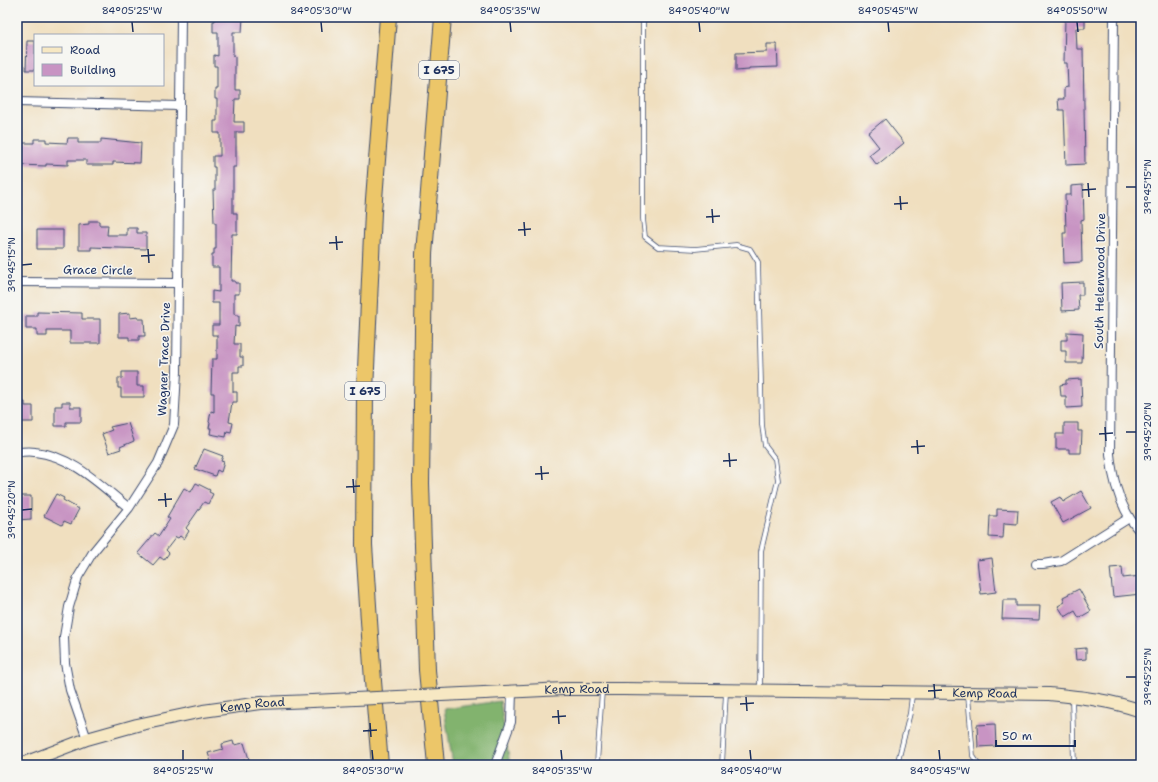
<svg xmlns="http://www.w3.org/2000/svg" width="1158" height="782" font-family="'Shantell Sans',sans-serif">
<rect width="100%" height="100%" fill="#f6f6f2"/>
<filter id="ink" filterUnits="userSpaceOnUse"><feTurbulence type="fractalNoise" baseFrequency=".025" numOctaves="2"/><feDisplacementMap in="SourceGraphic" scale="8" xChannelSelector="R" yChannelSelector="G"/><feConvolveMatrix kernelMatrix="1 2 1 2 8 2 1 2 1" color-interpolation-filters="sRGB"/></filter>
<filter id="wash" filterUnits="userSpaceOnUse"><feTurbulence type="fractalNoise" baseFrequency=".012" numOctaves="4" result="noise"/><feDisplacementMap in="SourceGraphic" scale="16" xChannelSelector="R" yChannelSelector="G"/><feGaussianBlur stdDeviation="0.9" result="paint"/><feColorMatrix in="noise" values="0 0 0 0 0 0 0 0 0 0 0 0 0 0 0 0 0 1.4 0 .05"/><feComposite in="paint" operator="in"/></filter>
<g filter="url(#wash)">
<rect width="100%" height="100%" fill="#f0dfbf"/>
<path fill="#82b36e" stroke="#4e7166" d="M500 701 510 765H453L444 709Z"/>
<g id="blocks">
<path fill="#c894c3" d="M215 17H243L242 32H233V56H235V90H240V99H235L234 122H244V132H236V167H233V213H237V234H232L231 281H235V283H239V294H234V313L235 315H239V327L235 326 234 344H240V357H243V366H239V372H233V392H237V402H232L229 422 233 423 231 432 227 431 226 437 210 434 211 428H209L210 423 209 422 211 411 214 412V393H211L212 359H217V335H212V325H219V303H212V291L219 292V267H212V254H214V249H216V223H214L213 190H215V167H213V156H220V133H214V121H217V99H215V89H217V66H214V55L218 56V32H213V21H215Z
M1065 17H1085V28H1076L1077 49H1083L1085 164 1066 165 1064 110H1059L1058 99H1064V88L1068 87 1067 63H1064Z
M27 41H35V70H26Z
M767 44H777L778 67 749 68V70L736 71V53L767 52Z
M885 119 904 143 877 165 869 155 879 147 868 133Z
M68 138H78V143H101V139L141 143 140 163 113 162V165H86V160H68V165L46 164V166L19 165V143H34V139H46V142L67 143Z
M1083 185 1084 219 1081 220 1082 262 1064 263 1063 233H1066L1065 195H1071V186Z
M89 221H99V225H108L107 235H127V228H137V233H146V249L91 247V250H79V225L89 224Z
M37 230H63V249H37Z
M1083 282V295H1078L1079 310 1062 311 1061 283Z
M37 312 82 313V319H100V343H70V331H47V336H37V329H26V316H37Z
M130 313V318L138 317V319H144L145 336H139V340H129V337H119V314Z
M1067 332 1083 333 1082 363H1066V351H1061V340H1067Z
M122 372H137V386H144V397H121V388H118V378H122Z
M1081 379 1082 407 1066 408V396H1061L1060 385 1066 384V380Z
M17 402H25V406H33V422H17Z
M62 402H70V407H81V422H66V426H55V406H62Z
M128 423 134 441 120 447 121 449 109 453 102 434 112 430 110 427Z
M1064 423H1078V431H1082L1081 453H1069V449H1056V434H1064Z
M204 449 223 456 221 461 224 462 221 472 217 470 215 476 195 469Z
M196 483 210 490 209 492 213 494 208 504 204 502 186 528 189 531 184 539 180 536 178 538 176 537 166 550 169 553 164 560 160 557 153 565 138 553 155 533 159 536 170 519 167 517 184 488 191 492Z
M1081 491 1091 508 1063 523 1051 502 1060 497 1063 502Z
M56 494 64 498 63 500 79 509 71 524 64 521 62 525 44 516Z
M20 496H31V519L17 520V497H20Z
M997 509 1018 510 1017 524 1004 523 1003 538 989 537 990 516H997Z
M992 558 996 592 981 594 977 560Z
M1122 567 1123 578 1141 576V594L1113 597 1110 568Z
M1079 589 1091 611 1079 618 1075 611 1065 617 1058 606 1065 602 1063 597Z
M1003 600H1016V606H1040L1039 620 1002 619Z
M1086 648V659L1076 660 1075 649Z
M995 724 996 746 978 747 977 725Z
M233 741 234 745 244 743 249 759 240 761 241 765H212L208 753 223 749 222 744Z"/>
</g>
</g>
<g filter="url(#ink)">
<use href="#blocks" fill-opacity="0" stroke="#3b496d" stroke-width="1"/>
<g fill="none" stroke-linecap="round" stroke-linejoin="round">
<g stroke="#3b496d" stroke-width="5.5">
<path id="service" d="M643 17V219L645 237 658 247 695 249 736 245 750 249 758 262 762 425 765 446 775 459 778 480 761 551 760 690
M602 691 597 763 608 765
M968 695 973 756 979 765
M1072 698 1074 765
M722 765 726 692
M897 765 910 713 912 695"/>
</g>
<g stroke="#3b496d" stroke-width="10">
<path id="minor" d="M1114 17 1110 454C1113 483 1121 511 1141 533
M17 102 180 106
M17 282 178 283
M17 452C23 452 30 451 35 452 73 456 101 486 129 508
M1036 564H1043L1061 561 1129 518
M87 739 70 690 65 663 64 637 69 607 78 577 93 552 129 508 158 463 174 425 177 372 181 17
M495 765 511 722 512 692"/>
</g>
<g stroke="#3b496d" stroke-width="14">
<g id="secondary">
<path id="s1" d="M484 693 564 689H623L1049 694C1080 697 1111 700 1141 711"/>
<path id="s2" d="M19 765 87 739 137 725 203 711 261 703 312 701"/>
</g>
</g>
<g stroke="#3b496d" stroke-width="18">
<path id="motorway" d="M380 765 373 681 364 545 365 391 373 212 388 17
M436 765 427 670 421 483 424 254 443 17"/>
</g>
<use href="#service" stroke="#fff" stroke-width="4"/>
<use href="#minor" stroke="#fff" stroke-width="8"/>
<use href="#secondary" stroke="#f7e8c3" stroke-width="12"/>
<use href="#motorway" stroke="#ecc669" stroke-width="16"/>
<g stroke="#3b496d" stroke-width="14" stroke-linecap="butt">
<path id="secondary-bridge" d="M312 701 484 693"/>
</g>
<use href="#secondary-bridge" stroke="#f7e8c3" stroke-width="12"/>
</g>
</g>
<path fill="none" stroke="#1b2f5e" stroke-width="1.5" d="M132 22 133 32M321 22 322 32M510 22 511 32M699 22 700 32M888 22 889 32M1077 22 1078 32M1088 183 1089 197M1126 187H1136M1082 190 1096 189M900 196 901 210M894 204 908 203M712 209 713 223M706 217 720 216M524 222 525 236M518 230 531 229M336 236 337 250M329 243 343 242M148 249 149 263M141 256 155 255M22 265 32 264M1105 427 1106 441M1126 432H1136M1099 434 1113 433M917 440 918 454M911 447 925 446M729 453 730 467M723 461 737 460M541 466 542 480M535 474 549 473M353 479 354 493M346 487 360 486M165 493 166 507M158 500 172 499M22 510 32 509M1126 677H1136M934 684 935 698M928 691 942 690M746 697 747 711M740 704 754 703M558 710 559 724M552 717 566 716M370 723 371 737M363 731 377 730M183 750V760M372 750 373 760M561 750 562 760M750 750 751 760M939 750 940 760"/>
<g text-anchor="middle" stroke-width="3" stroke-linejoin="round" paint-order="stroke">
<g fill="#f6f6f2" stroke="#5d6b8a" stroke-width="1">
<rect x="419" y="61" width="40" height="18" rx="3"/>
<rect x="345" y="382" width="40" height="18" rx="3"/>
</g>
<g font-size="11" font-weight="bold" fill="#1b2f5e">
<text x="439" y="74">I 675</text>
<text x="365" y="395">I 675</text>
</g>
<g font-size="12" fill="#1b2f5e" stroke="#f6f6f2">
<text transform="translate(98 270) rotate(1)" y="4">Grace Circle</text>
<text transform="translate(1100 281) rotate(-89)" y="4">South Helenwood Drive</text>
<text transform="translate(164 359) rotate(-88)" y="4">Wagner Trace Drive</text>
<text dy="4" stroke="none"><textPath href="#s1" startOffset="93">Kemp Road</textPath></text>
<text dy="4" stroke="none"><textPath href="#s1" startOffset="501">Kemp Road</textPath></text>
<text dy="4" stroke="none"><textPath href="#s2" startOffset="242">Kemp Road</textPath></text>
</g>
</g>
<rect width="1158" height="782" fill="none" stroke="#f6f6f2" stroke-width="44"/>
<rect x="34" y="34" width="130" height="52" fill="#f6f6f2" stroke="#9ea6b7"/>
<rect x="42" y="47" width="20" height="6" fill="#f7e8c3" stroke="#9ea6b7"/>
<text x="70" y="54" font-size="12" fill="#1b2f5e">Road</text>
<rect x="42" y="64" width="20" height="12" fill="#c894c3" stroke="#9ea6b7"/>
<text x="70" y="74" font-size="12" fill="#1b2f5e">Building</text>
<path d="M996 740v6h79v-6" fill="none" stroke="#1b2f5e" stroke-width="2"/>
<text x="1002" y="740" font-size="12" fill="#1b2f5e" stroke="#f6f6f2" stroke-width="3" paint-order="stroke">50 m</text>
<rect x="22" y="22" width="1114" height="738" fill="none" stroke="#1b2f5e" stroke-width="1.5"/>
<g font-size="10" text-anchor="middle" fill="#1b2f5e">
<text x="132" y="14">84°05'25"W</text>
<text x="321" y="14">84°05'30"W</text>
<text x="510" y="14">84°05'35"W</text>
<text x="699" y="14">84°05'40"W</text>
<text x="888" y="14">84°05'45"W</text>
<text x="1077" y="14">84°05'50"W</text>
<text transform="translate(1147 187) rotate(-90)" y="4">39°45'15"N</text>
<text transform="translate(11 265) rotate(-90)" y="4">39°45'15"N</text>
<text transform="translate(1147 432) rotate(-90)" y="4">39°45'20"N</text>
<text transform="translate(11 510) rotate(-90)" y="4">39°45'20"N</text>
<text transform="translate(1147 677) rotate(-90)" y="4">39°45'25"N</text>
<text x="183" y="774">84°05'25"W</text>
<text x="373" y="774">84°05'30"W</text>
<text x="562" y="774">84°05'35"W</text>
<text x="751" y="774">84°05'40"W</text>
<text x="940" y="774">84°05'45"W</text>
</g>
</svg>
